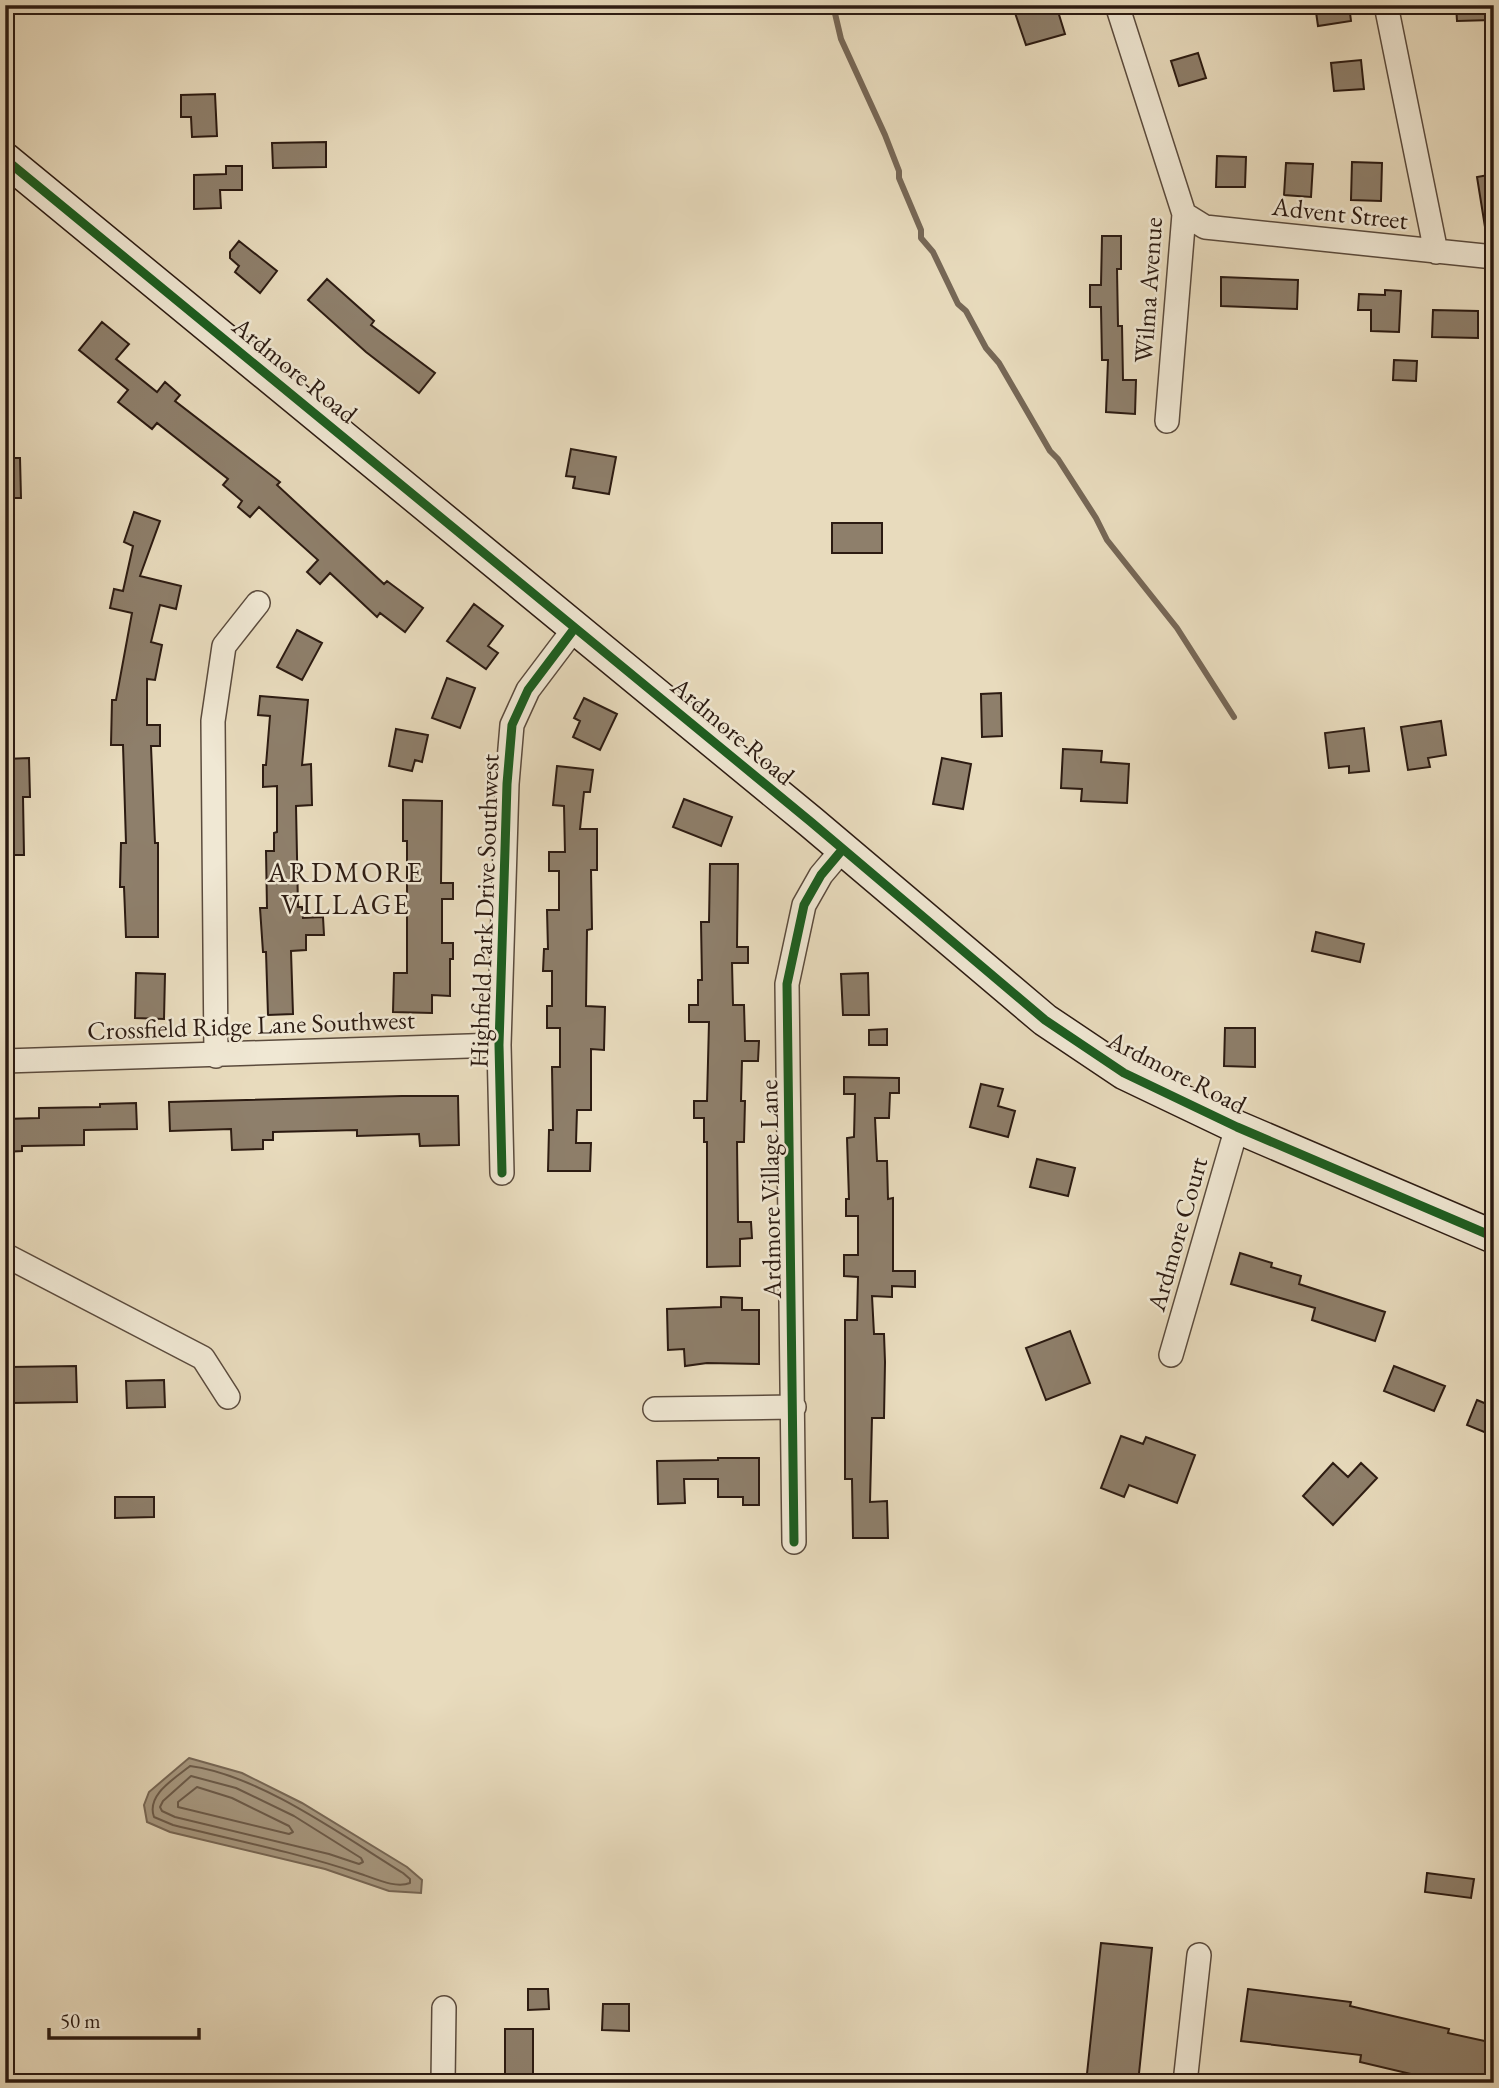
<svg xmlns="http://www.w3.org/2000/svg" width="1499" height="2088" font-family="'EB Garamond',serif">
<rect width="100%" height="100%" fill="#e8dbbd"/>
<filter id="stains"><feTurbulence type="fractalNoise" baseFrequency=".00286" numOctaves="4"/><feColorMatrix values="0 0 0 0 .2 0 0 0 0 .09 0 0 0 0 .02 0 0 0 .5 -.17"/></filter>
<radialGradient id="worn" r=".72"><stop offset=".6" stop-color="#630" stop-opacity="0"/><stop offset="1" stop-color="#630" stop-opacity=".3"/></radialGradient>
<path fill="#a89a83" stroke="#766756" stroke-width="2" d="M189 1758 242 1773 302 1803 407 1867 422 1880 421 1893 389 1891 325 1869 170 1832 147 1822 144 1805 149 1792Z"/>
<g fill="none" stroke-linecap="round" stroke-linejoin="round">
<path stroke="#6a5a4a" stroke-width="2" d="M190 1766C259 1775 343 1836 403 1873L410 1879V1883C395 1889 374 1878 358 1873 298 1853 235 1840 173 1825L154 1817C146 1795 174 1779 190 1766Z
M191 1776 236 1788 294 1816 361 1858 363 1862 359 1864 329 1854 175 1817 162 1811 160 1807 163 1801Z
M197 1787 232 1798 289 1826 293 1832 289 1834 178 1807V1802Z"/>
<path stroke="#766756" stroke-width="6" d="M833 5 841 39 885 135 899 171V178L921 230V238L933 252 958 304 966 311 986 348 999 363 1050 451 1058 459 1096 518 1107 540 1177 628 1234 717"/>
</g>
<path fill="#8e7f6b" stroke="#2c1b12" stroke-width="2" d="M1040 5H1056L1065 34 1026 45 1015 13Z
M1315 5H1349L1351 21 1318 26Z
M1456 5H1491L1492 20 1457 21Z
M1198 53 1206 78 1179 86 1171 61Z
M1361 60 1364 89 1334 91 1331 63Z
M215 94 217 136 192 137 191 117H181V95Z
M326 142V167L273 168 272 143Z
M1217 156 1246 157 1245 187H1216Z
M1352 162 1382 163 1381 201 1351 200Z
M1286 163 1313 164 1311 197 1284 195Z
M226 166H242V190H220L221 208 194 209V175L226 174Z
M1494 174V226L1485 227 1477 177Z
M1102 236H1121V269H1117L1118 326H1122L1123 380H1136L1135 414 1106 412 1108 360H1102L1101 307H1090V285H1101Z
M239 241 277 271 260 293 235 272 239 266 230 258V252Z
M1221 277 1298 280 1297 309 1221 306Z
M327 279 374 321 371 325 435 373 419 393 366 352 308 300Z
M1385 290 1401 291 1399 332 1371 331V310H1358L1359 294 1385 295Z
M1433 310 1478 311V338L1432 337Z
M102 322 129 344 116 359 157 392 165 382 180 395 175 401 280 482 277 485 384 584 387 581 423 608 405 632 380 613 377 617 330 573 320 584 307 572 318 560 259 507 250 517 238 507 242 501 223 485 228 479 157 423 152 429 118 402 128 390 79 350Z
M1394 360 1417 361 1416 381 1393 380Z
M571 449 616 457 609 494 573 488 575 477 566 476Z
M5 458H20L21 498H5Z
M134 512 160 521 140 576 181 586 176 609 160 605 151 642 162 645 155 680 147 679V725H160V746H151L155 843H158V937H126L124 887H120L121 843H126L123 745H111L112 700H116L132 613 110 608 114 589 123 591 133 546 124 542Z
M832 523H882V553H832Z
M474 604 503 626 488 646 498 653 486 669 447 641Z
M297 630 322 643 302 680 277 667Z
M447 678 475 688 460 728 432 718Z
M1001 693 1002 736 982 737 981 694Z
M260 696 308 700 302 765 311 764 312 805 296 806 298 907H302L303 918 323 917 324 935H306V950L291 951 293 1014 268 1015 266 952H263L260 908H267L266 851H274V833L277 832V786L263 787V765H266L270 716 258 715Z
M584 698 617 714 600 750 573 737 580 721 574 718Z
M1441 721 1446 755 1428 758 1430 767 1408 770 1401 727Z
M1364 728 1369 771 1349 773V766L1329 768 1325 733Z
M396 729 428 735 422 762 415 760 412 771 389 766Z
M1063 749 1102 751 1101 762 1129 764 1127 803 1081 801 1082 789 1061 788Z
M29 758 30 797H23L24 855H5V759Z
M942 758 971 764 963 809 933 804Z
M557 766 593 770 590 792H584L580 829H597V870H591L592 929 587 930 586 1006 605 1007 604 1050 591 1049V1110H577L576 1143H591L590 1171H548L549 1130H553L552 1067H560V1028H547V1006H552V971H543L544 949H548L547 910H559V871H549V852H565L564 806 553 805Z
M684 799 732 817 721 846 673 827Z
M403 800 442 801 441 883H453V899H442V943H453V959H450V996L432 995V1013L393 1012 394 973H407V841H403Z
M710 864H738L737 947H748V963H732L733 1005H744L745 1041H759L758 1061H742L741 1101H745L744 1142H737L738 1222H751L752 1238 740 1239V1266L707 1267V1142H704V1118H694V1101H707L709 1022H689V1005H698V980H702L701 922H709Z
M1316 932 1364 944 1360 962 1312 951Z
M136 973 165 974 164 1019 135 1018Z
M868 973 869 1015H843L841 974Z
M1225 1028H1255V1067L1224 1066Z
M887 1029V1045H869V1030Z
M844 1077 899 1078V1093H890L889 1118H875L877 1161H887L888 1199 893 1198V1271H915V1287L892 1286V1297L872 1296 874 1334H884L885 1362 884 1418H872L870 1502 887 1501 888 1538H853L852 1479H845V1320H857L858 1277 844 1276V1255H858V1216H846V1199H849L847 1138 854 1137 855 1094H844Z
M981 1084 1003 1089 998 1106 1015 1111 1008 1137 970 1127Z
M402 1096H458L459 1145 420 1146 419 1134 357 1136V1130L273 1132V1140H263V1149L232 1150 231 1129 170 1131 169 1102Z
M136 1103 137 1129 84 1130V1145L22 1146V1151L5 1152V1119L39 1118V1108L100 1107V1104Z
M1037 1159 1075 1168 1068 1196 1030 1187Z
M1240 1253 1272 1263 1271 1267 1301 1276 1299 1284 1385 1312 1375 1341 1312 1320 1315 1308 1231 1284Z
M721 1297 742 1298V1310H759V1364L707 1363 685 1366 684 1349 668 1350 667 1309 721 1307Z
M1070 1331 1090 1383 1046 1400 1026 1348Z
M76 1366 77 1402 11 1403 10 1367Z
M1394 1366 1445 1386 1434 1411 1384 1391Z
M164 1380 165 1407 127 1408 126 1381Z
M1477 1400 1494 1407V1436L1467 1425Z
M1121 1436 1143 1444 1146 1437 1195 1455 1177 1503 1129 1485 1124 1497 1101 1488Z
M718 1458H759V1505H743V1497H718V1479H684L685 1503 658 1504 657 1461 718 1460Z
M1333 1463 1348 1477 1361 1463 1377 1478 1333 1525 1303 1496Z
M115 1497H154V1517L115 1518Z
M1427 1873 1474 1879 1471 1898 1425 1892Z
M1101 1943 1152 1948 1138 2083H1086Z
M528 1989H548L549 2009 528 2010Z
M1248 1989 1351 2002 1350 2006 1449 2029 1448 2033 1494 2043V2083H1449L1360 2062 1361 2055 1241 2041Z
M603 2004H629V2031L602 2030Z
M505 2029H533V2075L505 2076Z"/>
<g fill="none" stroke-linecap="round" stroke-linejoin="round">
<g stroke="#5b4b3d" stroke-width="26">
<path id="street" d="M1117 5 1184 214 1167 421
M1386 5 1436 252
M1184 214 1205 227 1494 257
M216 1056 213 721 224 646 258 603
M5 1061 499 1045
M502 1173 499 1045 507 784 512 725 528 690 574 629
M5 1255 203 1358 228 1397
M1171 1355 1237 1127
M655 1409 794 1407
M794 1542 787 984 804 905 821 875 842 850
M443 2083 444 2008
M1185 2083 1199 1955"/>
</g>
<g stroke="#2c1b12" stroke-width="35">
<path id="secondary" d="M5 159 811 822 1045 1020 1124 1073 1237 1127 1494 1237"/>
</g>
<use href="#street" stroke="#f0e8d4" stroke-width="23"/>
<use href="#secondary" stroke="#f0e8d4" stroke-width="32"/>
<g stroke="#f0e8d4" stroke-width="13">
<path id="cycleway" d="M5 159 811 822 1045 1020 1124 1073 1237 1127 1494 1237
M502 1173 499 1045 507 784 512 725 528 690 574 629
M794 1542 787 984 804 905 821 875 842 850"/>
</g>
<use href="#cycleway" stroke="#1b5e20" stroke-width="9"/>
</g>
<g text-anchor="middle" stroke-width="5" stroke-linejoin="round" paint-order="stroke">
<g font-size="26" fill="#2c1b12" stroke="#f0e8d4">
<text transform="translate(1340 213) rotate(6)" y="9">Advent Street</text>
<text transform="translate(1148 290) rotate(-86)" y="9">Wilma Avenue</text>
<text transform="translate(295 370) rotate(39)" y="9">Ardmore Road</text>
<text transform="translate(733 731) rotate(40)" y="9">Ardmore Road</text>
<text transform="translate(484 911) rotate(-88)" y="9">Highfield Park Drive Southwest</text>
<text transform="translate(251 1025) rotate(-2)" y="9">Crossfield Ridge Lane Southwest</text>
<text transform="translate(1177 1072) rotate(27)" y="9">Ardmore Road</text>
<text transform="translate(770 1189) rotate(-91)" y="9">Ardmore Village Lane</text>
<text transform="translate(1177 1234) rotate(-74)" y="9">Ardmore Court</text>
</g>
<g font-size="28" letter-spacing="2" fill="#2c1b12" stroke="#f0e8d4">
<text x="346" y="882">ARDMORE<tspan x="346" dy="32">VILLAGE</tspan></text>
</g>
</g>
<rect width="1499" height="2088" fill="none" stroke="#e8dbbd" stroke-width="28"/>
<rect x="7" y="7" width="1485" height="2074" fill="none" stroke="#2c1b12" stroke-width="3.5"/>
<rect x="14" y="14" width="1471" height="2060" fill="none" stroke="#2c1b12" stroke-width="2"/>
<path d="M49 2028v10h150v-10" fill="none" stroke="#2c1b12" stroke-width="3.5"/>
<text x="60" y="2028" font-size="21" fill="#2c1b12" stroke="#f0e8d4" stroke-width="5" paint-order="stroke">50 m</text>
<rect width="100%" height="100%" filter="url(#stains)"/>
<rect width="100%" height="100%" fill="url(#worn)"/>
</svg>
